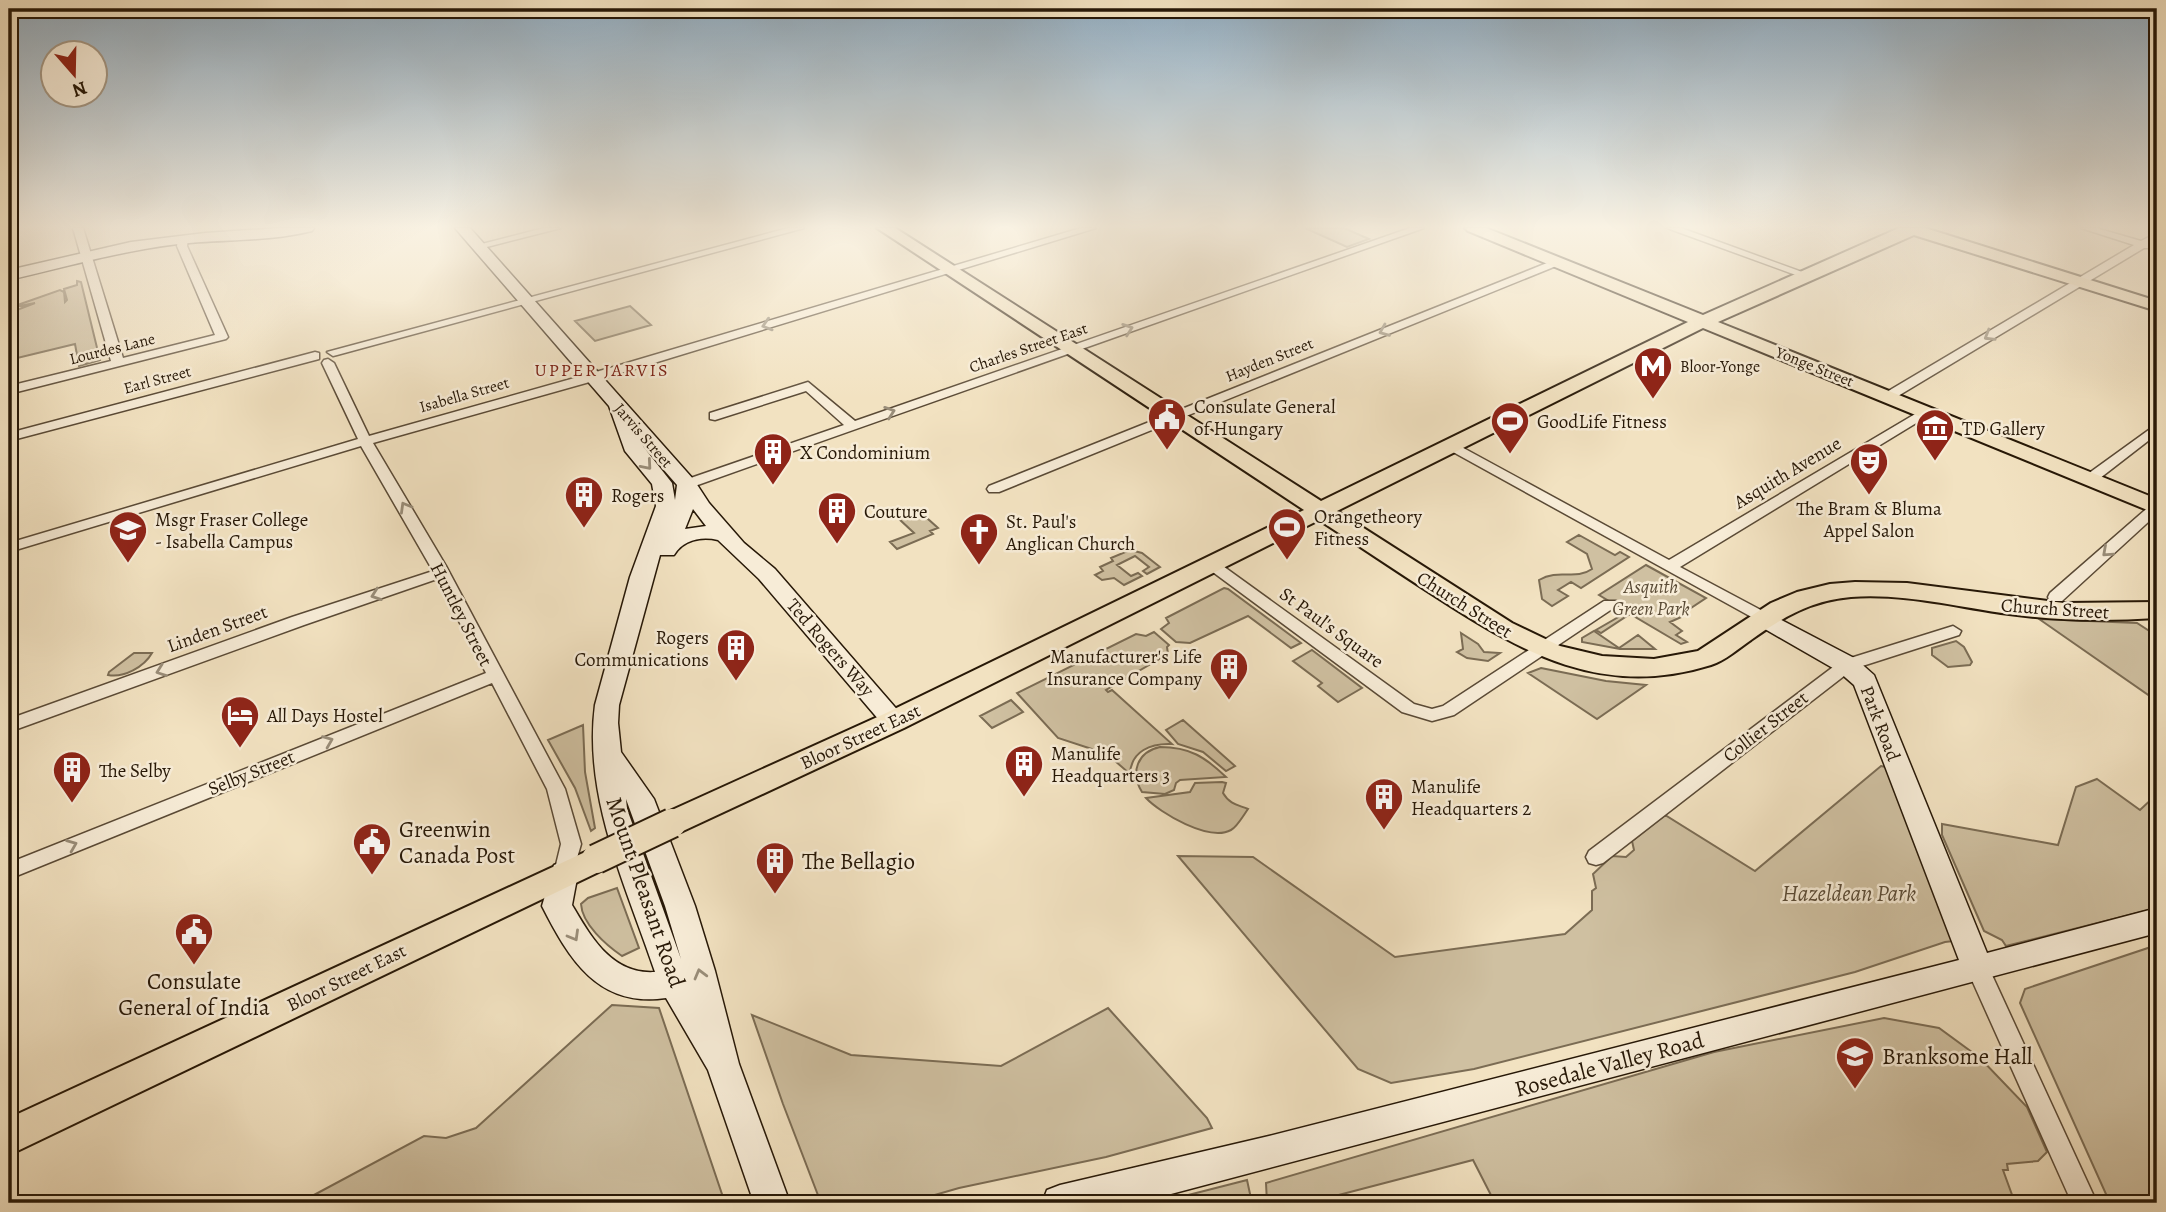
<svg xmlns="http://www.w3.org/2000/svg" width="2166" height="1212" font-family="Alegreya,serif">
<rect width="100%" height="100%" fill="#f2e2c1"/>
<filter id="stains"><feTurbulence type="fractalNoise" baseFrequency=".00286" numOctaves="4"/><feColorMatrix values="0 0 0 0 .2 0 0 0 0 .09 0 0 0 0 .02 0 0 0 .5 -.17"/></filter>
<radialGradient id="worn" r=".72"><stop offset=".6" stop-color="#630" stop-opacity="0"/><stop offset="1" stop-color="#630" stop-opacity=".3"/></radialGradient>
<path fill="#cfc0a1" stroke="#7b6c54" stroke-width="2" d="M1305 228H1344L1369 239 1347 247Z
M77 281 81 282 100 360 79 366 75 344 9 360V313L35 303 9 308 60 290 64 292 65 302 67 300 64 289 77 285Z
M630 306 651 325 595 341 575 321Z
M918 510 938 528 930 531 933 534 897 549 890 542 914 533 898 518Z
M1579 535 1615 555 1620 552 1629 557 1581 588 1571 582 1558 590 1568 596 1552 606 1542 599 1539 580C1559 568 1575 581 1592 569L1587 554 1567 542Z
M1130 550 1142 553 1160 567 1147 574 1143 571 1149 567 1135 556 1117 565 1131 576 1138 573 1142 576 1124 585 1114 578 1102 580 1095 575 1103 571 1100 567 1113 561 1111 558Z
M1646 565 1706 598 1685 612 1688 614 1670 622 1682 631 1676 635 1687 642 1681 644 1630 614 1601 633 1596 630 1627 612 1599 595Z
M1224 588 1228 589 1301 643 1291 648 1248 616 1190 643 1176 642 1161 629 1169 623 1166 618Z
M2039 619 2137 623 2157 636V701Z
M1594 631 1619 648 1638 635 1655 649H1620L1582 642V638Z
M1154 632 1169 645 1167 647 1168 654 1106 690 1108 692 1112 690 1172 744C1151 743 1131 751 1130 774L1107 754 1058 738 1017 693 1136 634 1146 636Z
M1461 633 1478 644 1484 652 1500 653 1488 661 1467 658 1457 652 1463 649Z
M1956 641 1964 647 1972 662 1970 665 1948 667 1932 655V648Z
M1312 650 1362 688 1338 702 1318 686 1322 683 1293 661Z
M134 653H152C144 667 124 678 108 675L109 672Z
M1541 668 1606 681 1646 685 1597 719 1528 673Z
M1011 700 1023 712 992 728 980 716Z
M1183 720 1235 766 1226 771 1203 752 1178 744 1166 730Z
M583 725 585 772 595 828 591 831 575 788 548 740Z
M1160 747C1190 747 1205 757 1226 777L1180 780 1176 783 1174 790 1165 794 1142 792C1130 773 1137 752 1160 747Z
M1881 766 1890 768 1954 941 1945 942 1855 972 1474 1069 1391 1083 1358 1069 1178 856 1253 857 1395 957 1565 934 1592 910V891L1596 888 1593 874 1612 856 1626 857 1634 850 1632 841 1665 815 1755 871Z
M2097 779 2140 810 2157 794V908L2006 946 2002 940 1984 931 1942 835V824L2058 845 2076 787Z
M1222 782 1226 783 1223 793C1230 805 1239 805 1248 809 1243 816 1237 827 1231 830 1209 842 1160 813 1146 798L1190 792 1195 783Z
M617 888 639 948 622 956C606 945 582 924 581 904L588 898Z
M2157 945V1203H2110L2020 1003 2025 989Z
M612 1005 659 1008 725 1203H299L424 1136 446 1138 476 1128Z
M1108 1008 1207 1118 1212 1128 1106 1157 959 1188 907 1203H821L783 1104 752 1015 851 1055 1001 1066Z
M1884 1018 1939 1028 1980 1058 2027 1107 2047 1152 2038 1161 2007 1164 2008 1170H2003L2015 1203H1495L1473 1160 1308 1203H1267L1266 1183 1714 1052Z
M1247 1180 1252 1203H1157Z"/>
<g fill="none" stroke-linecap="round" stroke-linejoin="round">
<g stroke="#5a4a36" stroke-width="3">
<path id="street" d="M73 228H83L123 358 215 335 177 246 178 239 183 236 188 239 187 246 228 337 226 339 9 394V386L111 361Z
M544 228H561L479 249 474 246Z
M788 228H804L337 355 333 356 327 352Z
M1081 228H1096L618 374 373 443 446 566 565 789 581 844 571 879 564 881 557 879 554 873 561 844 547 789 492 683 9 879V863L486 673 437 579 304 625 9 732V719L292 617 433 571 361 446 9 552V543L358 439 322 363 324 360 328 359 334 363 369 436 610 368Z
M1410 228H1424L692 487H682L680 484 682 481 844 425 806 391 715 420 710 419V413L808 382 855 421Z
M1667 228H1681L1813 276 1804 278Z
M2081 228H2096L2141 241 2157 233V240L2151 244V248H2144L1893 399H1885V393L2134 245Z
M1557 259 1562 262 1561 264 999 492H989L987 489 989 486Z
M315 352 319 353V359L9 441V433Z
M1927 407 1933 411 1931 414 1680 567 1772 616 1774 620 1766 625 1444 447 1446 444H1456L1669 560Z
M2157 424V434L2095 482H2085L2083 479 2085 476Z
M2157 503V514L2062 601H2050L2048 597 2050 593 2152 504Z
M1211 559 1216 561 1414 704 1432 709 1443 706 1604 601H1616L1618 605 1454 715 1432 721 1402 712 1206 567 1203 564 1206 561Z
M1953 626 1961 631 1959 635 1853 669 1603 863 1596 865 1589 863 1586 857 1589 851 1841 661Z
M1978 960 1986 962 2097 1203H2072L1967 969 1970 962Z"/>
</g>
<g stroke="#271807" stroke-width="3">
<path id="secondary" d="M280 228H314L312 231C268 242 222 239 178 244 120 251 65 267 9 280V270L131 242 205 233Z
M455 228H470L694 480 709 503 744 543 775 569 907 721 903 727 894 730 885 727 759 579 718 540C701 536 683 540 674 555H660L619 705 618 723 621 752 654 799 695 906 715 971 739 1064 790 1203H754L708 1070 666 998C598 1008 569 959 542 906L554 865 564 861 574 865 578 873 572 905C591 937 612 975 655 972 626 886 583 797 595 705L630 577 656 506 652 484 625 451 609 406ZM642 445 677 485 675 500 672 483ZM693 509 706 526 685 529ZM626 799 665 906 681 959 627 809Z
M1766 612 1856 659 1874 675 1987 953 2157 908V933L1137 1203H1042L1047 1190 1060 1185 1269 1136 1959 960 1854 685 1838 671 1758 625 1754 620 1758 615Z"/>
</g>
<g stroke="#271807" stroke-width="4">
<path id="primary" d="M877 228H895L1321 501 1688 322 1468 231 1465 228H1486L1703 315 1899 228H1925L2157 301V311L1914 235 1718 322 2157 499V514L1703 328 1337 511 1512 623 1560 646 1602 656 1654 659 1698 651 1771 603 1797 592 1830 584 1855 582 1907 583 2064 603 2157 602V618C2108 621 2058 621 2009 614 1957 607 1904 593 1851 597 1812 600 1783 617 1751 640 1739 648 1725 661 1711 665 1602 699 1523 653 1435 596 1396 571 1358 545 1319 520L904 728 683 831 672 835 661 831 657 823 661 815 884 714 1304 510Z
M596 847 607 850 611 859 607 868 9 1155V1118Z"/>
</g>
<use href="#street" fill="#f7ecd7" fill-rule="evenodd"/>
<use href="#secondary" fill="#f7ecd7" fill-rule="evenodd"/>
<use href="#primary" fill="#f2e2c1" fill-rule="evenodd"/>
<g stroke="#271807" stroke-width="32" stroke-linecap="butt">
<path id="primary-bridge" d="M596 859 672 823"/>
</g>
<use href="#primary-bridge" stroke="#f2e2c1" stroke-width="28"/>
</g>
<defs><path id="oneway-chevron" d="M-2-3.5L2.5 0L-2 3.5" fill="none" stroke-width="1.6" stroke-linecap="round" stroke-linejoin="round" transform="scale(1.75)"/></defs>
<g stroke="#998d79">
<use href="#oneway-chevron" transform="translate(767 325) rotate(163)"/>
<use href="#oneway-chevron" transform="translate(1128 329) rotate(-19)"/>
<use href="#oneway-chevron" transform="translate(1384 331) rotate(158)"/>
<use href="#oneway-chevron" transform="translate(1989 336) rotate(149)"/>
<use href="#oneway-chevron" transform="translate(890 412) rotate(-19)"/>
<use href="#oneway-chevron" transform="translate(647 465) rotate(49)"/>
<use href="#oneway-chevron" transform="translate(405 507) rotate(-120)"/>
<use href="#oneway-chevron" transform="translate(2107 552) rotate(138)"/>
<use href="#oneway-chevron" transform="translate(376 595) rotate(161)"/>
<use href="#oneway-chevron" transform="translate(161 671) rotate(160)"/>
<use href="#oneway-chevron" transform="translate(328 741) rotate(-22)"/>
<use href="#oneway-chevron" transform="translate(72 845) rotate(-22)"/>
<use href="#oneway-chevron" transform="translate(574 936) rotate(60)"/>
<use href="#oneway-chevron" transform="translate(700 974) rotate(-105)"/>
</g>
<linearGradient id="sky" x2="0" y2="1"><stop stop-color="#90abbf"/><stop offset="0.57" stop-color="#f9f2e3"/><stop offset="1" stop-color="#f9f2e3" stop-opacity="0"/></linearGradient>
<rect width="2166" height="398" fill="url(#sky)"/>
<defs>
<g id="metro-pin" transform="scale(2.0125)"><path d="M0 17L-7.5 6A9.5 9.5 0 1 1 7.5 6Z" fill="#8f2418" stroke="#f7ecd7"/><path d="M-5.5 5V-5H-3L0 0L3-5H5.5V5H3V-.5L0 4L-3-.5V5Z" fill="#fff"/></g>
<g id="civic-pin" transform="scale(2.0125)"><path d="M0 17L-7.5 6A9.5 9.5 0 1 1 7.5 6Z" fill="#8f2418" stroke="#f7ecd7"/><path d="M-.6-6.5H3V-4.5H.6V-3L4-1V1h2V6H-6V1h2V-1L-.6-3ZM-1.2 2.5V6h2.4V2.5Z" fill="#fff"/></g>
<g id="stadium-pin" transform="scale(2.0125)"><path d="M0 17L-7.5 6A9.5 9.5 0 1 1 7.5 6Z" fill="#8f2418" stroke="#f7ecd7"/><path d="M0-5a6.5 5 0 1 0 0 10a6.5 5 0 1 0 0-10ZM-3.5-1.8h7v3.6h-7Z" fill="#fff"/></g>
<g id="museum-pin" transform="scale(2.0125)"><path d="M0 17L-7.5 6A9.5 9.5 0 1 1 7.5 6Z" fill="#8f2418" stroke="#f7ecd7"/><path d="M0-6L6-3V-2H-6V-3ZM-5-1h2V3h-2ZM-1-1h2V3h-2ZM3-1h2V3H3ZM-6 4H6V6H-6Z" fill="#fff"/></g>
<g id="building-pin" transform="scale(2.0125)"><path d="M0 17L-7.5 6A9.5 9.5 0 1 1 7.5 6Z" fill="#8f2418" stroke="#f7ecd7"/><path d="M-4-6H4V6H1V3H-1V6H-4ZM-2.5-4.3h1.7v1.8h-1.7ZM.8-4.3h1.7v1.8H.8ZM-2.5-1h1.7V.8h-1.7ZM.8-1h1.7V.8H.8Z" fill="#fff"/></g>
<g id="theatre-pin" transform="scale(2.0125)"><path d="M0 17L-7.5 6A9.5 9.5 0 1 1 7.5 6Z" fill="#8f2418" stroke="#f7ecd7"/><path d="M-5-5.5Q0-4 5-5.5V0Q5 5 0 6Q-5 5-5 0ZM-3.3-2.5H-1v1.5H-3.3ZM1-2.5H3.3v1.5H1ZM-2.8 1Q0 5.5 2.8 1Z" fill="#fff"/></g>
<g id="school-pin" transform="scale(2.0125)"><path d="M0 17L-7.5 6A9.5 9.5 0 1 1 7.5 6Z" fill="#8f2418" stroke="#f7ecd7"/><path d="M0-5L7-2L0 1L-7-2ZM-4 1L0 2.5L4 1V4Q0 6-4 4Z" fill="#fff"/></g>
<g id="church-pin" transform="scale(2.0125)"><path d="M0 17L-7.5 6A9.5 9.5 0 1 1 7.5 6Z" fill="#8f2418" stroke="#f7ecd7"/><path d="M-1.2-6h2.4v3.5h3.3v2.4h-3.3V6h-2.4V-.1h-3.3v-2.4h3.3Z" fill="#fff"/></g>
<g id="hotel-pin" transform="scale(2.0125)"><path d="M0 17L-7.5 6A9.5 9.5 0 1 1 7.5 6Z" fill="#8f2418" stroke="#f7ecd7"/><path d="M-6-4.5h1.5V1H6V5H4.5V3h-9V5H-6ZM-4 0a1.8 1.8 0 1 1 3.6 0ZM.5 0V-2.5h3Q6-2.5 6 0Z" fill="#fff"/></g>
</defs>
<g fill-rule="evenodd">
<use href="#metro-pin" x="1653" y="366"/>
<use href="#civic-pin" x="1167" y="417"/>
<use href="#stadium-pin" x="1510" y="421"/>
<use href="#museum-pin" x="1935" y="428"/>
<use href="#building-pin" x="773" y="452"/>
<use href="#theatre-pin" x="1869" y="462"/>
<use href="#building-pin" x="584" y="495"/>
<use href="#building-pin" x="837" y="511"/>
<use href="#stadium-pin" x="1287" y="527"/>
<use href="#school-pin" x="128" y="530"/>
<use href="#church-pin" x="979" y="532"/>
<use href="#building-pin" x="736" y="648"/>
<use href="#building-pin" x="1229" y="667"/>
<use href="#hotel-pin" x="240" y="715"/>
<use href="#building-pin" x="1024" y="764"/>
<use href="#building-pin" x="72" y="770"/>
<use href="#building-pin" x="1384" y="797"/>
<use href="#civic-pin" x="372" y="842"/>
<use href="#building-pin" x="775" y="861"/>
<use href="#civic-pin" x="194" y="932"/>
<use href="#school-pin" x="1855" y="1056"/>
</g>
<g text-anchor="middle" stroke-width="5" stroke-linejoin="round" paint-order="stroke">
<g font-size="16" fill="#271807" stroke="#f7ecd7">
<text transform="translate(1028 347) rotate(-19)" y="6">Charles Street East</text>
<text transform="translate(112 348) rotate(-14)" y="6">Lourdes Lane</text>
<text transform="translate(1269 359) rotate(-22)" y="6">Hayden Street</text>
<text transform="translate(1815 366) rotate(22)" y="6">Yonge Street</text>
<text transform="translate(157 379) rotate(-15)" y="6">Earl Street</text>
<text transform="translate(464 394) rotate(-16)" y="6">Isabella Street</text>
<text transform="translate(644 435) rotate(49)" y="6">Jarvis Street</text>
</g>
<g font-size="16" fill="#271807" stroke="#f7ecd7" text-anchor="start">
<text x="1680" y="372">Bloor-Yonge</text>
</g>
<g font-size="18" letter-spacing="2" fill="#7a1f14" stroke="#f7ecd7">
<text x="602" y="376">UPPER JARVIS</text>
</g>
<g font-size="19" fill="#271807" stroke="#f7ecd7" text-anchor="start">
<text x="1194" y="413">Consulate General<tspan x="1194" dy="22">of Hungary</tspan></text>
<text x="1537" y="428">GoodLife Fitness</text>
<text x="1962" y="435">TD Gallery</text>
<text x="800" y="459">X Condominium</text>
<text x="611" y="502">Rogers</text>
<text x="1869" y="515" text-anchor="middle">The Bram &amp; Bluma<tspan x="1869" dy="22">Appel Salon</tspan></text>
<text x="864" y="518">Couture</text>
<text x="1314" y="523">Orangetheory<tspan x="1314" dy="22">Fitness</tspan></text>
<text x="155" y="526">Msgr Fraser College<tspan x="155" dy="22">- Isabella Campus</tspan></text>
<text x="1006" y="528">St. Paul's<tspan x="1006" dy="22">Anglican Church</tspan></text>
<text x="709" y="644" text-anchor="end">Rogers<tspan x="709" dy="22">Communications</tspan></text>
<text x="1202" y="663" text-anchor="end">Manufacturer's Life<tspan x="1202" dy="22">Insurance Company</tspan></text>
<text x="267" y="722">All Days Hostel</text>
<text x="1051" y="760">Manulife<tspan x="1051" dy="22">Headquarters 3</tspan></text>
<text x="99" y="777">The Selby</text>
<text x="1411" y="793">Manulife<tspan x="1411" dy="22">Headquarters 2</tspan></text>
</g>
<g font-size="19" fill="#271807" stroke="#f7ecd7">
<text transform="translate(1787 472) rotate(-31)" y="7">Asquith Avenue</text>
<text transform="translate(1465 604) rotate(32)" y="7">Church Street</text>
<text transform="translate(2055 608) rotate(4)" y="7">Church Street</text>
<text transform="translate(462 614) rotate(63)" y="7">Huntley Street</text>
<text transform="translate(1332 627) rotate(36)" y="7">St Paul's Square</text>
<text transform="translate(217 628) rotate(-20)" y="7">Linden Street</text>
<text transform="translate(831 647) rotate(49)" y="7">Ted Rogers Way</text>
<text transform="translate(1881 723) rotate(69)" y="7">Park Road</text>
<text transform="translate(1765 726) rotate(-38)" y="7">Collier Street</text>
<text transform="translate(860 736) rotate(-25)" y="7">Bloor Street East</text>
<text transform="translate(251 772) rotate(-22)" y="7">Selby Street</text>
<text transform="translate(346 977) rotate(-26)" y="7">Bloor Street East</text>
</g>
<g font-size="19" font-style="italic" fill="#594a35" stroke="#f7ecd7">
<text x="1651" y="593">Asquith<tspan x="1651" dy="22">Green Park</tspan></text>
</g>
<g font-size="23" fill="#271807" stroke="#f7ecd7" text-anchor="start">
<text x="399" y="837">Greenwin<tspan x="399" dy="26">Canada Post</tspan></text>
<text x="802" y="869">The Bellagio</text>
<text x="194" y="989" text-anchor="middle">Consulate<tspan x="194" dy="26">General of India</tspan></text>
<text x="1882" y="1064">Branksome Hall</text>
</g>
<g font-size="23" fill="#271807" stroke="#f7ecd7">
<text transform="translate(646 892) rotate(71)" y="8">Mount Pleasant Road</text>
<text transform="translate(1609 1064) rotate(-15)" y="8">Rosedale Valley Road</text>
</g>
<g font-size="23" font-style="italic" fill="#594a35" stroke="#f7ecd7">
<text x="1849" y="901">Hazeldean Park</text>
</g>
</g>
<rect width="2166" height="1212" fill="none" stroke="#f2e2c1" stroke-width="35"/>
<rect x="10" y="10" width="2145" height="1191" fill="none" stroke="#271807" stroke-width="3.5"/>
<rect x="18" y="18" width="2131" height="1177" fill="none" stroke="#271807" stroke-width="2"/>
<g transform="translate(74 74) rotate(160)"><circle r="33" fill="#f7ecd7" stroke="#a49784" stroke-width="2"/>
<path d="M0-5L12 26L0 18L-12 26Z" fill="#8f2418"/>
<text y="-10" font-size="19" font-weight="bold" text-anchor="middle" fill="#271807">N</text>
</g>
<rect width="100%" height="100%" filter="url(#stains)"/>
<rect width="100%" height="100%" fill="url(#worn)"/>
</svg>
